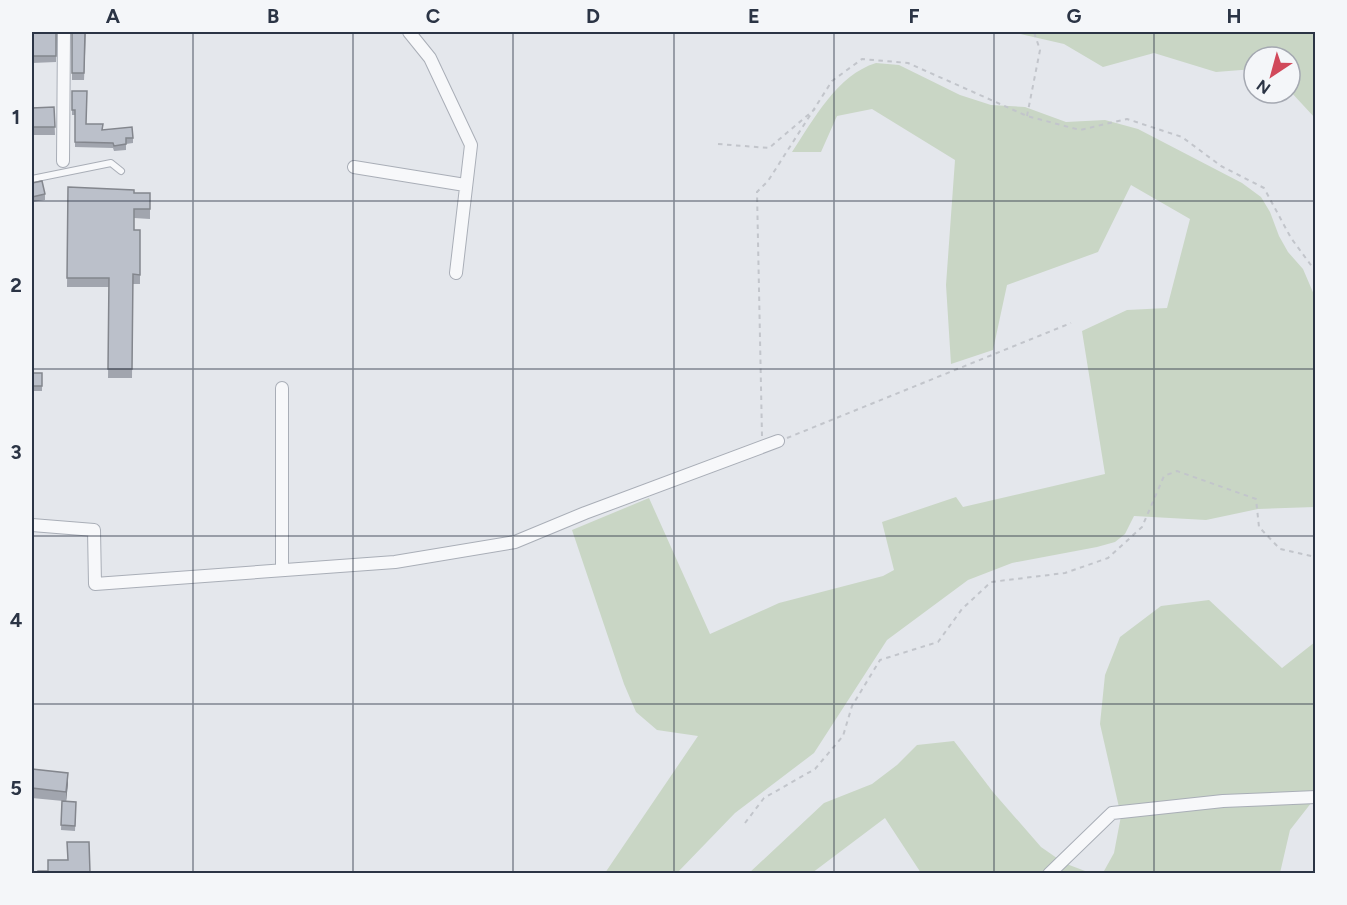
<svg xmlns="http://www.w3.org/2000/svg" width="1347" height="905" font-family="Figtree,sans-serif">
<rect width="100%" height="100%" fill="#e4e7ec"/>
<path fill="#c9d6c5" d="M1012 32H1315V118L1290 91V57H1254V69L1216 72 1154 53 1103 67 1064 44Z
M876 63 899 65 960 95 991 105 1025 107 1066 122 1105 120 1138 129 1242 183 1261 197 1270 212 1279 236 1288 252 1303 269 1315 297V507L1258 509 1206 520 1134 516 1125 534 1115 542 1097 547 1012 563 968 580 887 640 814 753 735 813 677 873H605L698 736 657 730 636 712 624 684 572 530 649 498 710 634 779 603 883 576 894 570 882 522 956 497 963 507 1105 474 1082 331 1127 310 1167 308 1190 219 1131 185 1098 252 1007 285 993 350 951 364 946 285 955 160 872 109 837 116 821 152H792C814 119 837 75 876 63Z
M1209 600 1282 668 1315 642V798L1290 830 1280 873H921L885 818 812 873 748 874 824 803 872 784 897 765 917 745 954 741 993 792 1041 847 1064 863 1085 871H1104L1114 853 1121 816 1100 724 1105 675 1120 637 1161 606Z"/>
<g fill="none" stroke-linecap="round" stroke-linejoin="round">
<g stroke="#a9aeb7" stroke-width="8">
<path id="lane" d="M32 179 111 163 121 171"/>
</g>
<g stroke="#a9aeb7" stroke-width="14">
<path id="street" d="M409 32 430 58 471 145 456 273
M63 161 64 32
M354 167 465 185
M32 525 94 530 95 584 395 562 515 542 585 513 778 441
M282 570V388
M1049 874 1112 813 1223 801 1316 797"/>
</g>
<path stroke="#c2c5cb" stroke-width="2" stroke-dasharray="4.5 4.5" stroke-linecap="butt" d="M1027 116 1040 50 1034 32
M718 144 769 148 815 109
M762 436 757 192 768 181 832 81 862 59 908 63 1027 116 1080 130 1127 119 1182 137 1221 166 1264 188 1291 238 1316 272
M787 438 1071 323
M745 823 764 798 815 769 843 736 852 706 880 660 938 642 962 609 991 582 1065 573 1108 558 1142 527 1164 476 1177 471 1256 499 1259 527 1280 549 1316 557"/>
<use href="#lane" stroke="#f7f8fa" stroke-width="6"/>
<use href="#street" stroke="#f7f8fa" stroke-width="12"/>
</g>
<path fill="#a1a5ae" d="M32 32H57L56 62 32 63Z
M72 32H86L84 80H72Z
M72 91 86 124 103 130 133 138V143L126 144V150L114 151 113 148 75 147V115H72Z
M54 107 55 135H32V108Z
M32 183 45 194V200L32 202Z
M68 187 134 193 150 202V219L134 218V230H140V284H133L132 378H108L109 287H67Z
M32 370 33 373H42V391H32Z
M32 769 68 783 66 802H76L75 831 61 830 62 801H63L32 798Z"/>
<path fill="#83868d" d="M68 773V783L66 802V792Z"/>
<path fill="#bbc0ca" stroke="#83868d" stroke-width="1.5" d="M32 32H56V56H32Z
M72 32H85L84 73H72Z
M72 91H87L86 124H103L102 130 132 127 133 138H126V144L114 146 113 143 75 142V110H72Z
M54 107 55 127H32V108Z
M42 181 45 194 32 197V183Z
M68 187 134 190V193H150V209H134V230H140V275L133 274 132 369H108L109 278H67Z
M32 370H33V373H42V386H32Z
M32 769 68 773 66 792 32 788Z
M62 801 76 802 75 826 61 825Z
M67 842H89L90 872H94V873H38V871H48V860H68Z"/>
<path fill="none" stroke="#2b3445" stroke-width="1.5" stroke-opacity="0.55" d="M193 32V874M353 32V874M513 32V874M674 32V874M834 32V874M994 32V874M1154 32V874M32 201H1316M32 369H1316M32 536H1316M32 704H1316"/>
<rect width="1347" height="905" fill="none" stroke="#f4f6f9" stroke-width="66"/>
<g transform="translate(1272 75) rotate(216)"><circle r="28" fill="#f4f6f9" stroke="#a4a8b1" stroke-width="1.5"/>
<path d="M0-4.5L10 22L0 15L-10 22Z" fill="#d1495b"/>
<text y="-9" font-size="16" font-weight="bold" text-anchor="middle" fill="#2b3445">N</text>
</g>
<rect x="33" y="33" width="1281" height="839" fill="none" stroke="#2b3445" stroke-width="2"/>
<g font-size="20" text-anchor="middle" font-weight="bold" fill="#2b3445">
<text x="113" y="23">A</text>
<text x="273" y="23">B</text>
<text x="433" y="23">C</text>
<text x="593" y="23">D</text>
<text x="754" y="23">E</text>
<text x="914" y="23">F</text>
<text x="1074" y="23">G</text>
<text x="1234" y="23">H</text>
<text x="16" y="124">1</text>
<text x="16" y="292">2</text>
<text x="16" y="459">3</text>
<text x="16" y="627">4</text>
<text x="16" y="795">5</text>
</g>
</svg>
